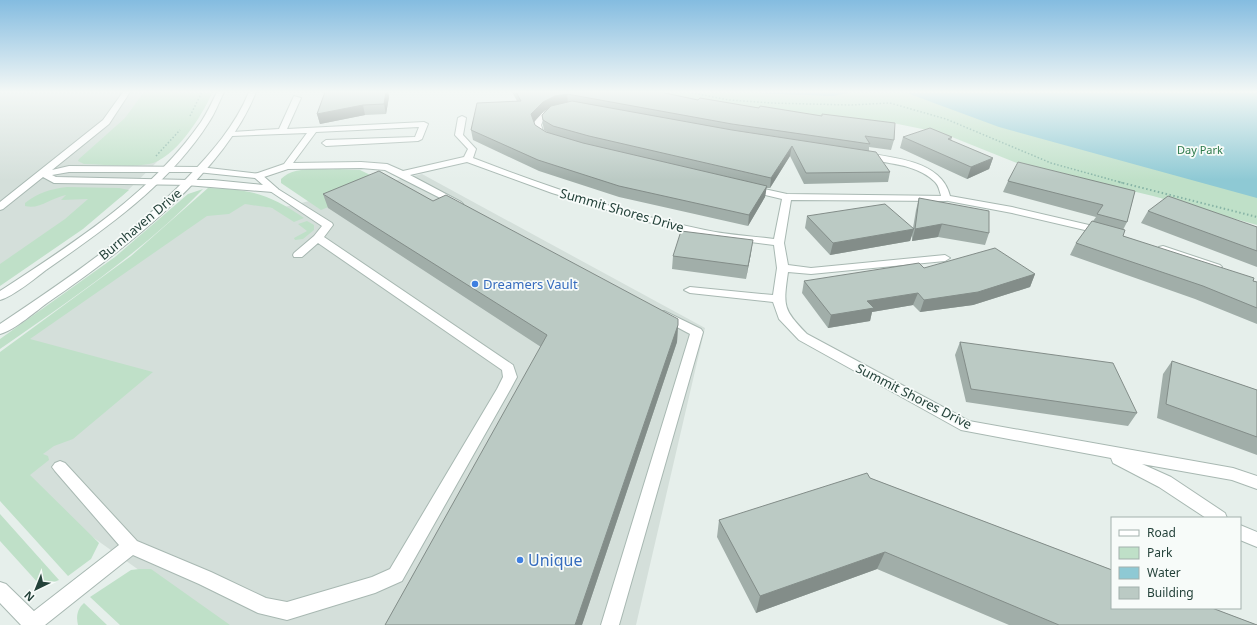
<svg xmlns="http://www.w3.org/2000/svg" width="1257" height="625" font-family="'Noto Sans',sans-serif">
<rect width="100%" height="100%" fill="#e6efeb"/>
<path fill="#d4dfda" d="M0 93H210L162 157 122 196 0 283Z
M422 174 705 328 636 625H216L0 471V358L229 199 276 209Z"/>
<path fill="#bfe0c8" d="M144 92 212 93C202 116 175 159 149 164 128 168 104 164 84 164L78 161 79 159 125 118Z
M659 93H1257V225L1153 196 1019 164 942 133 888 122 770 113Z
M339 169 360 170 387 183 321 210 281 183V179C294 165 321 170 339 169Z
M67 187 119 188 129 190 83 229 0 286V264L65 219 88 199 61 200 66 195C51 198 39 210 25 206V203C38 193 50 189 67 187Z
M208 188C250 189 269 194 304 218L294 222 272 208 245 204 229 214 207 216 30 339 153 372 73 439 54 446 43 454 48 456 49 460 30 475 99 543 91 559 68 576 0 501V352L131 256Z
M203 189C145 250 69 301 0 349V339L115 257 188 194Z
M307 221 314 225V230L303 239 295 240 294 238 307 231 298 224Z
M0 514 59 580 49 584H39L0 541Z
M139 569H151L230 625H120L90 597 131 570Z
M84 603 107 625H78C76 617 77 609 84 603Z"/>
<path fill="#8ec9d4" d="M756 93 848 92V93L833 96Z
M907 93H1257V198L999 127Z"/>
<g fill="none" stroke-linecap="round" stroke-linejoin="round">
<g stroke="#a8b8b2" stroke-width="2">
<path id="service" d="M123 92H130L109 124 52 170 69 166 200 167 203 168V172H69L52 175 56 177 189 180 192 181V185L54 183 43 177 3 209 0 210V202L103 120Z
M294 96 301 98 287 129 424 122 428 124 422 139 418 141 326 146 322 143 326 140 415 137 419 127 316 132 293 163 361 162 387 164 403 171 464 157 468 149 455 135 458 118 462 116 466 118 463 135 476 149 473 158C548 187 626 214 705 230 728 235 751 236 774 239L782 199 748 191 746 189 751 186 787 194 949 196 951 198 946 201 791 200 784 243 788 265 811 268 945 255 950 258 945 261 811 274 788 272C783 307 783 309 807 334L969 421 1233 468 1257 476V489L1232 480 1142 464 1171 477 1225 513 1227 518H1206L1159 487 1113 463 1111 458 961 430 799 340 779 319 773 302 690 293 684 290 690 287 773 295 777 268 774 245 704 236 640 220 552 193 467 162 410 175 461 202 463 204 461 206 458 207 385 170 361 168 288 169 261 178H255V174L284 164 307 133 232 136 228 134 232 132 279 129Z
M553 108 560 110 544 118 541 125 543 131 551 137 547 139C539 137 536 132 533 125L538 115Z
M273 186 332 223 333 225 324 237 513 365 517 377 510 390 402 581 375 593 287 620 258 613 199 584 133 555 45 625H23L25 618 119 545 55 471 52 467 55 463 60 461 65 463 137 541 211 572 266 598 287 602 372 577 390 569 497 389 503 377 502 370 318 243 302 257H294L293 255 294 253 314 236 322 226 270 191V187Z
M664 311 701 329 703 332 619 625H601L690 334 660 318 658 315 660 312Z
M1240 525 1257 532V547L1240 540Z"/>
</g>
<g stroke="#a8b8b2" stroke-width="2">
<path id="minor" d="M866 153C895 158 942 161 950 196L1012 207 1106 229 1107 231 1102 234 1012 213 943 200C939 193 940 186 934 181 915 163 886 164 863 158L862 156Z
M200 167 261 174 278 189 273 192 186 185V181L189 180H213L263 185 255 178 197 172V168Z
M1163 246 1220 265 1222 267 1220 269H1212L1159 251 1158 249 1159 247Z"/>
</g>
<g stroke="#a8b8b2" stroke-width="2">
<path id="tertiary" d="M217 92H224C219 102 215 113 209 122 170 184 105 229 46 270 34 279 14 296 0 300V291C72 244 151 194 201 122 207 113 212 102 217 92Z
M249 92H256C224 174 121 252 50 301 37 310 15 330 0 334V324C66 280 132 235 187 178 212 152 235 126 249 92Z
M0 582 6 584 41 618 43 625H21L0 603Z"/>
</g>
<path stroke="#86b3a5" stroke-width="1.5" stroke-dasharray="1.5 2" stroke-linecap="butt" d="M688 92 729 100 771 103 850 105 890 103 946 119 1051 163 1123 183
M190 116 202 92
M156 156 180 130"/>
<path stroke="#86b3a5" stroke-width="2" stroke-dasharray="1.5 2.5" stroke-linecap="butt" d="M1119 182 1257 217"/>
<use href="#service" fill="#fff" fill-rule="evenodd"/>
<use href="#minor" fill="#fff" fill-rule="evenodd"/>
<use href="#tertiary" fill="#fff" fill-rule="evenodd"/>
</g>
<path fill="#a1aea9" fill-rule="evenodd" d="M325 92H388L389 97 386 114 365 115 320 124 317 114Z
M512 92H660L894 140 891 150 869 147V151L890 172 888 182 804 184 790 156 770 188H766L765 197 748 226 619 197 539 171 473 140 471 130 517 101ZM548 109 542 115 543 125 544 130 550 134 546 132 535 125 534 122 544 111Z
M903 137H952L951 141 993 158 989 169 967 179 900 148Z
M1008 181 1135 191 1127 222 1123 230V236L1257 282V324L1195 299 1070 255 1076 243 1093 221 1096 217 1003 192Z
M323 194 433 201 678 325 677 342 582 625H385L541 347 328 208Z
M919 198 989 233 985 245 938 237 912 241V235L910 241 830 255 805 228 807 216 913 228 916 210Z
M1148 211 1257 227V267L1141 223Z
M751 253 746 279 672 269 673 256Z
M924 268 1035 274 1030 287 973 305 920 312 913 305 872 312 870 321 828 328 802 293 804 281Z
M960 342 1137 413 1128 426 966 402 955 355Z
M1172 361 1257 390V455L1157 418 1163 374Z
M870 478 1257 625H1009L877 569 756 613 717 537 719 520Z"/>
<path fill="#838d89" d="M386 92H388L389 97 386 114 384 104Z
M567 94 568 103 555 106 544 111 532 124 531 114 543 102 555 96Z
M363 105 365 115 320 124 317 114Z
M792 146 790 156 770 188 771 178Z
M993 158 989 169 967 179 971 167Z
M767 186 765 197 748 226 749 215Z
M942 224 938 237 912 241 915 229Z
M914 229 910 241 830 255 833 243Z
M753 240 751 253 746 279 748 266Z
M1035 274 1030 287 973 305 920 312 924 300Z
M918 293 913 305 872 312 870 321 828 328 831 315 867 301Z
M678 325 677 342 582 625H575Z
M885 552 877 569 756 613 760 596Z"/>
<path fill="#bbcac4" stroke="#838d89" d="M325 92H386L384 104 363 105 317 114Z
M516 92H660L698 100 700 98 759 108 760 106 822 116V114L895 123 894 140 865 136 870 144 732 124 567 94 555 96 543 102 531 114 535 125 546 132 583 143 767 186 749 215 619 186 538 160 471 130 477 103 521 101Z
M572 101 732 130 876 152 890 172 806 173 792 146 771 178 589 136 553 126 543 120 542 115 551 106Z
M930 128 952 137 948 139 993 158 971 167 903 137Z
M1018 162 1135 191 1127 222 1097 214 1103 205 1008 181Z
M379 171 433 201 446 195 678 319V325L575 625H385L547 335 323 194Z
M1168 196 1257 227V251L1148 211Z
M919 198 989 211V233L942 224 915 229Z
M885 204 914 229 833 243 807 216Z
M1092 221 1125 230 1123 236 1254 278 1253 281 1257 282V308L1203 286 1076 243Z
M681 231 753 240 748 266 673 256Z
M995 248 1035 274 978 292 924 300 918 293 867 301 874 308 831 315 804 281 919 263 924 268Z
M960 342 1113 363 1137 413 971 389Z
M1172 361 1257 390V437L1166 404Z
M867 473 870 478 1112 570V608H1212L1257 625H1059L885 552 760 596 719 520Z"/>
<linearGradient id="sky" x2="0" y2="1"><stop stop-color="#84bce0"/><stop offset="0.51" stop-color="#f4f8f6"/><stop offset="1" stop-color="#f4f8f6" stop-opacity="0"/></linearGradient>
<rect width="1257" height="180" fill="url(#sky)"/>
<g fill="#3f7fe0" stroke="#f7fbf9" stroke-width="1.5">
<circle cx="475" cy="284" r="4"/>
<circle cx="520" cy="560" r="4"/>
</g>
<g text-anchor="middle" stroke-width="3.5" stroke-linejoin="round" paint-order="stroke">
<g font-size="11" fill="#2d7a4b" stroke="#f7fbf9">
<text x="1200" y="154">Day Park</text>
</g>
<g font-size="13" fill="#24423a" stroke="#f7fbf9">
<text transform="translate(622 210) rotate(16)" y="5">Summit Shores Drive</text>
<text transform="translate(140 224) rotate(-40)" y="5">Burnhaven Drive</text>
<text transform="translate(914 396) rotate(27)" y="5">Summit Shores Drive</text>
</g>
<g font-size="13" fill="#366cbe" stroke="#f7fbf9" text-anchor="start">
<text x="483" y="289">Dreamers Vault</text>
</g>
<g font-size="16" fill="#366cbe" stroke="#f7fbf9" text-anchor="start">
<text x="528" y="566">Unique</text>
</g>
</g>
<rect x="1111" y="517" width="130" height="92" fill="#f7fbf9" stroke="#a3b1ad"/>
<rect x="1119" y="530" width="20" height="6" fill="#ffffff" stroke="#a3b1ad"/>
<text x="1147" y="537" font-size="12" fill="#24423a">Road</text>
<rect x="1119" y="547" width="20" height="12" fill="#bfe0c8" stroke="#a3b1ad"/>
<text x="1147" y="557" font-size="12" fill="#24423a">Park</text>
<rect x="1119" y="567" width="20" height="12" fill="#8ec9d4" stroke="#a3b1ad"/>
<text x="1147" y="577" font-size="12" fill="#24423a">Water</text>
<rect x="1119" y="587" width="20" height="12" fill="#bbcac4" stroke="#a3b1ad"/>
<text x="1147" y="597" font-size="12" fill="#24423a">Building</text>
<g transform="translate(36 589) rotate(223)" stroke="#f7fbf9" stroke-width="3" paint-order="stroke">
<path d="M0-3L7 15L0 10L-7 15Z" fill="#24423a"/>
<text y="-6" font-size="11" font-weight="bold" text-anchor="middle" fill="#24423a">N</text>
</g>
</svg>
